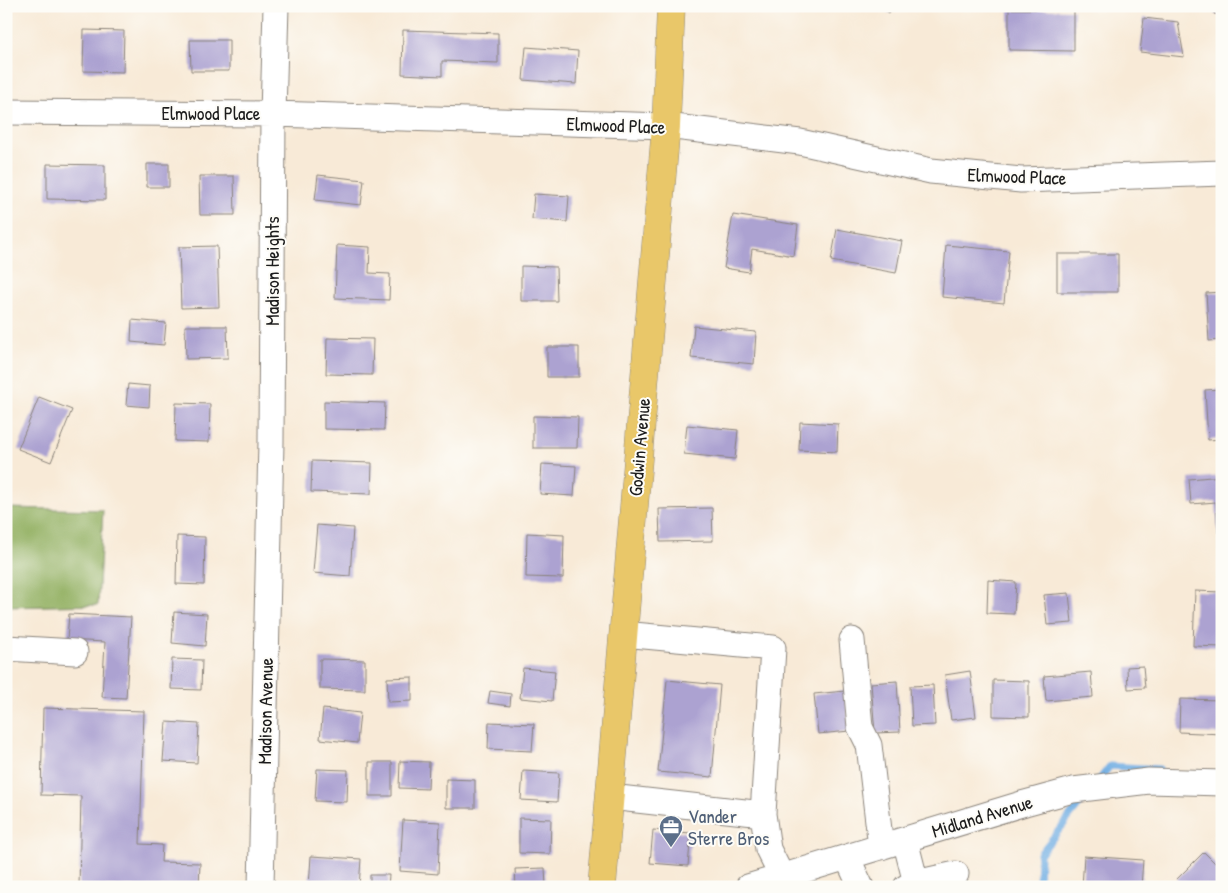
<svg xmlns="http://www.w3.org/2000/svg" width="1228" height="893" font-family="'Patrick Hand',sans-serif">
<rect width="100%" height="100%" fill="#fdfcf7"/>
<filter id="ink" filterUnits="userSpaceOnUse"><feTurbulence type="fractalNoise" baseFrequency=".02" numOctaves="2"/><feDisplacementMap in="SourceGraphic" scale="10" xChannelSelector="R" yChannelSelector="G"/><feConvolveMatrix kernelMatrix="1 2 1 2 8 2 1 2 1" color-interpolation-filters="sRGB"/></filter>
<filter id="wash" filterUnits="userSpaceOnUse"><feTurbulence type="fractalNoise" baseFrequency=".0096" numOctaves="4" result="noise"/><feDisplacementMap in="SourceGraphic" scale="20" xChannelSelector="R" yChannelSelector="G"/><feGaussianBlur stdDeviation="1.12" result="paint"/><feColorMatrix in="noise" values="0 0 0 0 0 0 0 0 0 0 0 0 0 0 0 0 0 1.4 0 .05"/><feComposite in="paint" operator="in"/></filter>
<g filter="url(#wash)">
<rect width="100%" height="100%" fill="#f8ead7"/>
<path fill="#95b266" stroke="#586741" d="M6 508 103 510 98 605 6 607Z"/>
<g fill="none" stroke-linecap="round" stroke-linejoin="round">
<path stroke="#71aee3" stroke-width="7" d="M1099 780 1110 766 1159 769
M1039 887 1040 854 1086 796"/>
</g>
<g id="blocks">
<path fill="#aca2d1" d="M880 6H894L889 13Z
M1215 6H1222V15L1214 14Z
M1009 9 1074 10V51L1009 50Z
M1144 18 1178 22 1184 57 1140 52Z
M84 30 124 31 123 72 83 71Z
M403 30 498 33V63L442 61V76L402 74Z
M190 40H229V71H191Z
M526 47 578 51 576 84 523 80Z
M47 164 105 165V200L47 199Z
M147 164H169V187H147Z
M318 175 364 180 361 205 315 200Z
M199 176H234L235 215H200Z
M534 194 569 196 567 222 532 219Z
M733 215 798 225 794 256 752 249 749 272 724 268Z
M837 229 902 241 896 273 831 261Z
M337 245 370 247 369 273 390 274 389 300 335 298Z
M946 245 1009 251 1004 303 942 297Z
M217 246 219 307 181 308 179 247Z
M1057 254H1118V292H1057Z
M521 266 556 267 557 301H521Z
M1222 292V340L1209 341 1206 293Z
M132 320 166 323 164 345 131 342Z
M185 326H227L228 358 186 359Z
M694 326 756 332 754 364 691 358Z
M327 338 373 339 372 375 326 374Z
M547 347H579V377H547Z
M128 384 150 386 149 407 126 405Z
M1222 389V439L1208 440 1205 390Z
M39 397 72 410 51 462 18 449Z
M324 401 385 403 384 430 324 429Z
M176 403 210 404 209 442 175 441Z
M533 416 578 417 577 448H533Z
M800 422 838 424 837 452 799 450Z
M687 425 738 430 735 459 684 454Z
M312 461 372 463 371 494 311 492Z
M542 464 576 466 574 496 540 494Z
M1222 476V532L1218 533 1216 502 1191 504 1189 479Z
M712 508 713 541 660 542 659 509Z
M317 525 353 528 350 576 313 573Z
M527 533 564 535 563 578 526 577Z
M177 536 205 537 204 585 176 584Z
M988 580 1016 582 1014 614 987 613Z
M1195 591 1222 592V647L1193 646Z
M1069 593 1072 623 1047 625 1044 595Z
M174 612 207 614 205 646 172 643Z
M69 614 131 617 126 698 102 697 105 642 67 640Z
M172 659 202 660 201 690 171 689Z
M320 659 365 660V690L320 689Z
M1143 666 1145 688 1128 689 1127 667Z
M523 668 555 671 552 701 520 698Z
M970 671 976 717 951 720 945 675Z
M1091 672 1093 697 1046 701 1044 676Z
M412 677V701L388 702 387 678Z
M667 680 720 685 712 777 658 772Z
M993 680 1029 681V717L993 716Z
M897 681 900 732 875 733 871 683Z
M933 685 935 725 912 726 910 686Z
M490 691 511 694 510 706 488 703Z
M845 691 850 731 818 734 814 694Z
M1180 699 1222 700V734L1179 732Z
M43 708 144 711 140 844 162 845 161 862 200 863 199 887H79L81 796 41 795Z
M323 709 360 713 357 743 320 739Z
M166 722 199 724 197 763 163 761Z
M489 722 534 724 532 751 488 749Z
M400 761 429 762 428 789 399 788Z
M369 762H392V796H369Z
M317 769 348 770 347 802 315 801Z
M523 771 559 773 557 802 521 800Z
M446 779 475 780V808H446Z
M519 818 551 819 550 854 519 853Z
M403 820 440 822 438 874 400 871Z
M653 830 691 833 688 866 650 863Z
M1204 852 1222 870V887H1183L1176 880Z
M311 856 361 859 359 887H309Z
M1084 856 1143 860 1141 887H1082Z
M545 868 546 887H516L515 869Z
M370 875H389L388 887H370Z"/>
</g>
</g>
<g filter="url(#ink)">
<use href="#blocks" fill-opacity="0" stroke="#8a837a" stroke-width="1"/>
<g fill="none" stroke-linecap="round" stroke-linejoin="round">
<g stroke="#8a837a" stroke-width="27">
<path id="minor" d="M6 112 273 114 666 126 800 142 931 171 1021 180 1222 173
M623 634 773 648 763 814
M852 640 860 727 869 745 881 847
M6 648 75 652
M610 797 763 814 768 849 782 877
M905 840 917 887
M847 857 861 887
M261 887 271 442 273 114 276 6
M748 887 1025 803 1073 790 1149 781 1222 783
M906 887 916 883 956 874"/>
</g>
<g stroke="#8a837a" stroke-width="29">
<path id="major" d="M602 887 666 126 671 6"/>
</g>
<use href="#minor" stroke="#fff" stroke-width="25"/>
<use href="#major" stroke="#e9c769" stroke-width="28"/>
</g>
</g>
<defs>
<g id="office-pin" transform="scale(1.25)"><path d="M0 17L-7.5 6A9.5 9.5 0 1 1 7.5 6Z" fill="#5c6f8a" stroke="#fdfcf7"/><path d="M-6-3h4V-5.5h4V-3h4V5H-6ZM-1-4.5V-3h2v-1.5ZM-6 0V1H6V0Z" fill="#fff"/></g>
</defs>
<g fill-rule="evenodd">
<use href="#office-pin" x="671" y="827"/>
</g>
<g text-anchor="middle" stroke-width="4" stroke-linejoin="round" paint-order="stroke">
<g font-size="19" fill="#1c1c1c" stroke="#fdfcf7">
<text x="211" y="120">Elmwood Place</text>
<text transform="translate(616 125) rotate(2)" y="7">Elmwood Place</text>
<text transform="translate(1017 176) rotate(2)" y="7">Elmwood Place</text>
<text transform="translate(272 271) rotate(-90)" y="7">Madison Heights</text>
<text transform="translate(639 447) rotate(-85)" y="7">Godwin Avenue</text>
<text transform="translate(265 711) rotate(-89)" y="7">Madison Avenue</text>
<text transform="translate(982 816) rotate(-17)" y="7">Midland Avenue</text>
</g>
<g font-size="19" fill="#4e5e75" stroke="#fdfcf7" text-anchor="start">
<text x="688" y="823">Vander<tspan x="688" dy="22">Sterre Bros</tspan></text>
</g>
</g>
<rect width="1228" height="893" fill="none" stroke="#fdfcf7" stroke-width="25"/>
</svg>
